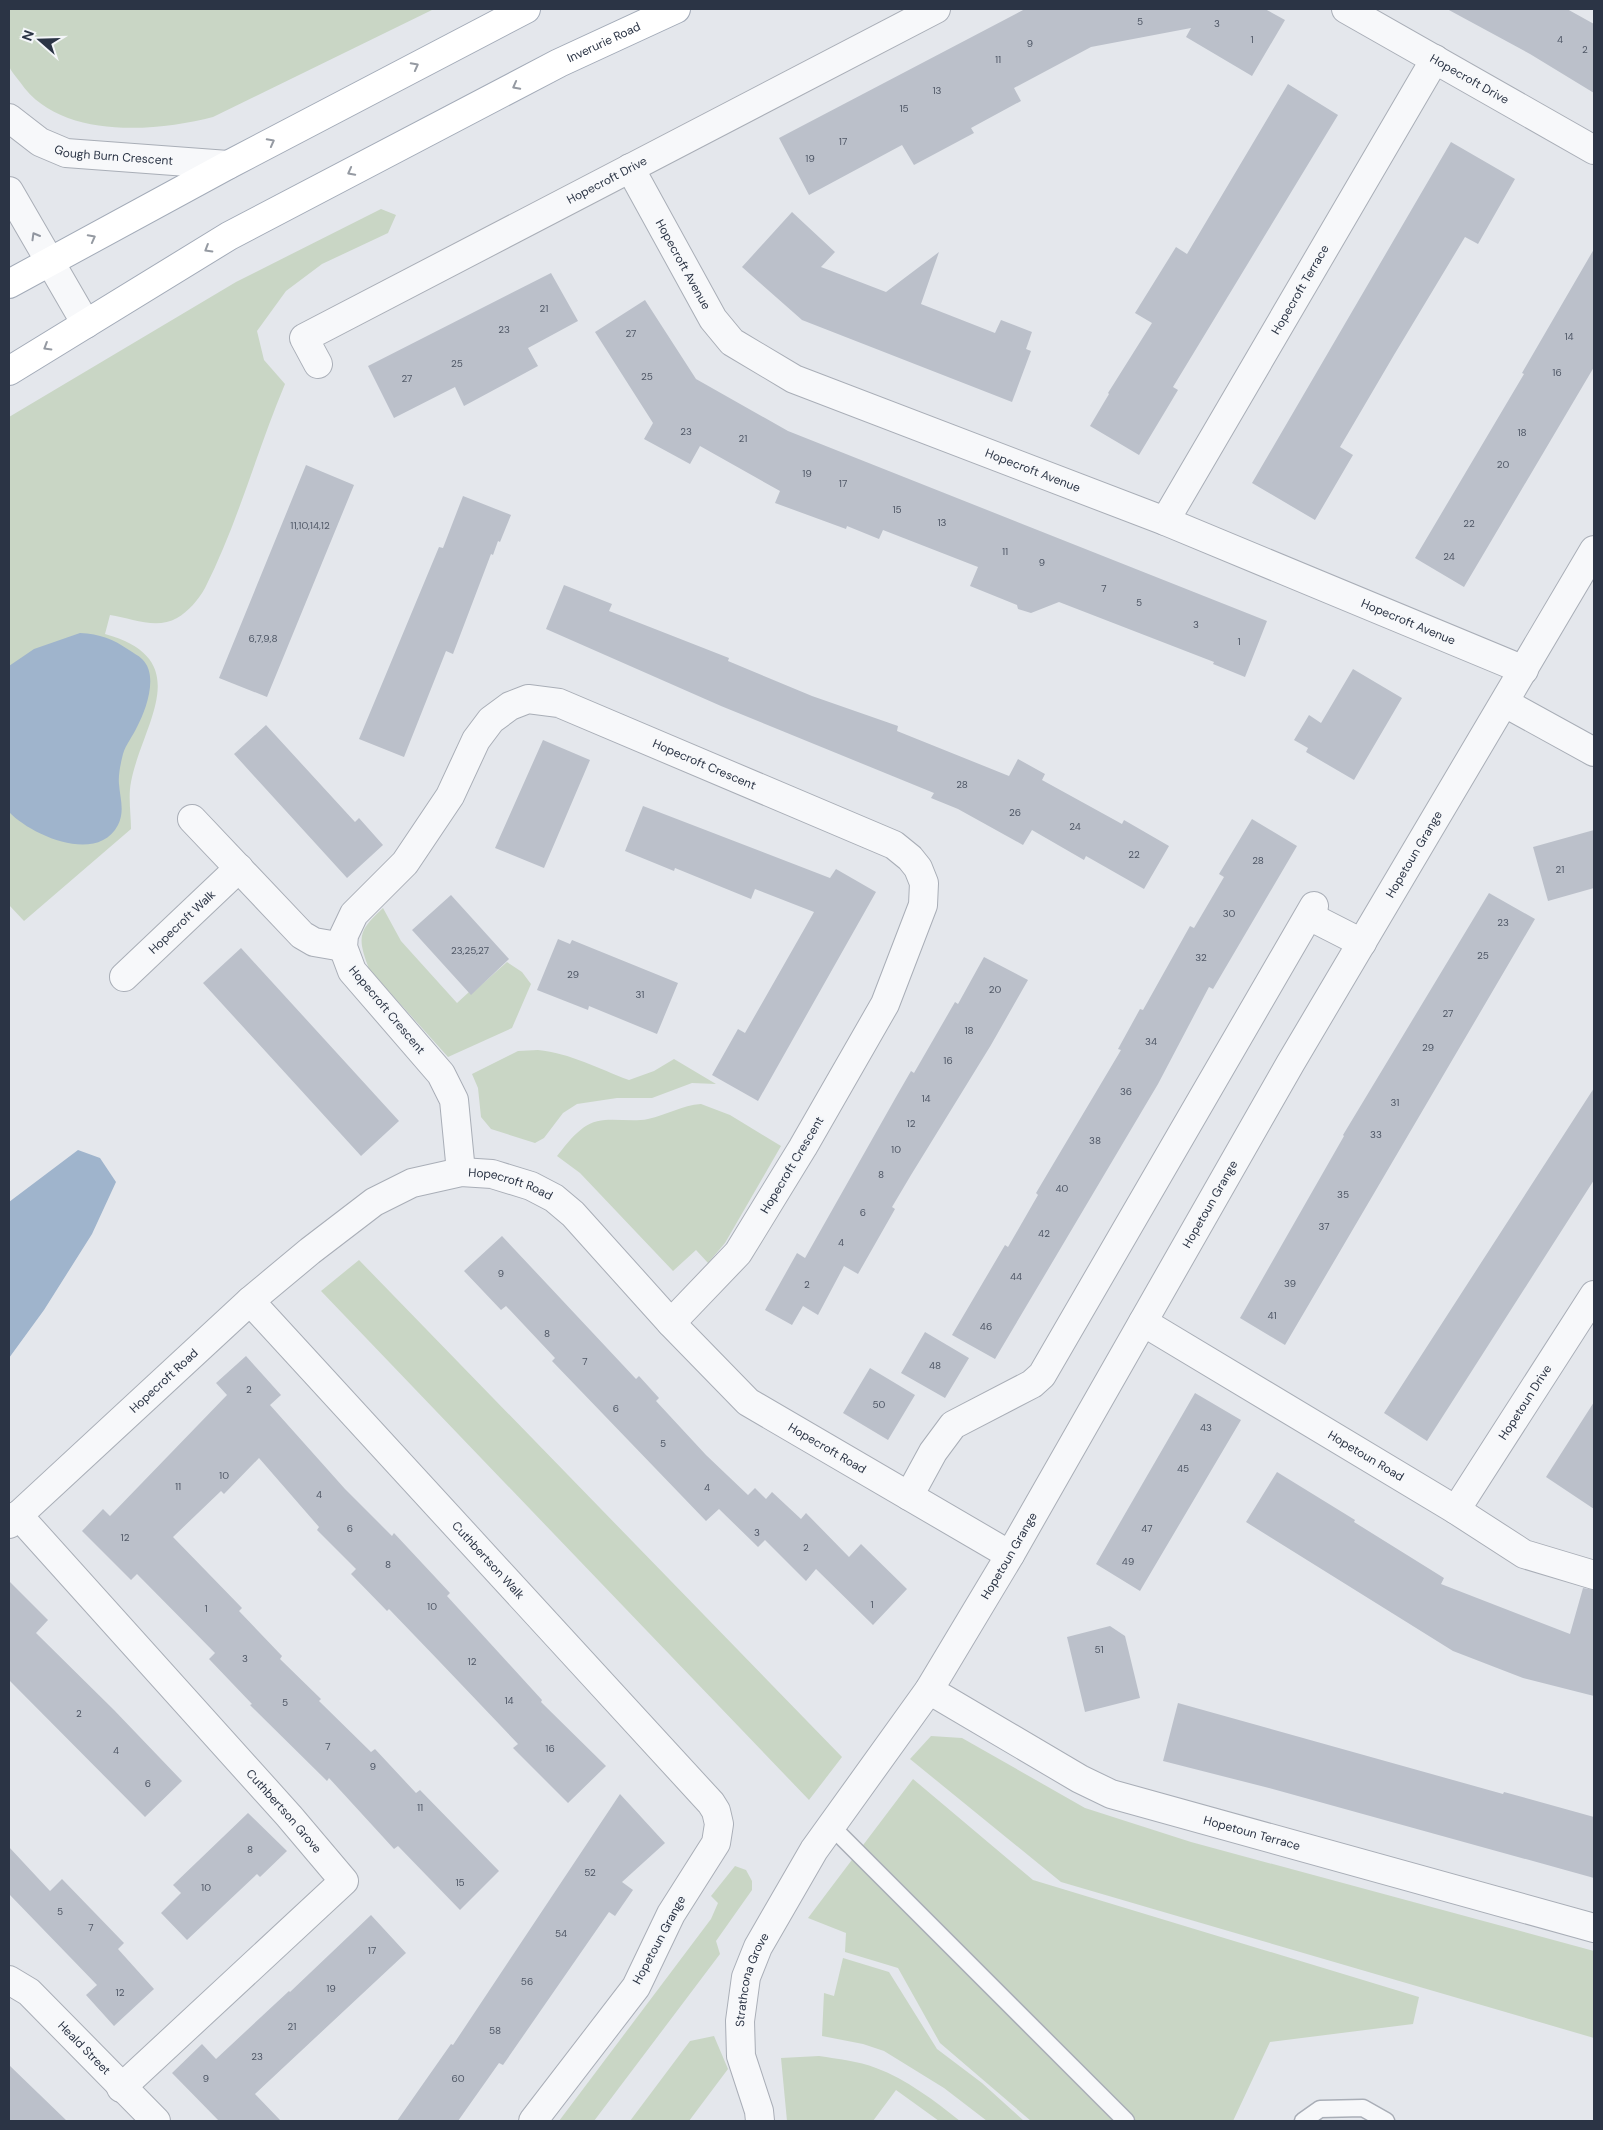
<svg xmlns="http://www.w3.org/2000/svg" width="1603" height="2130" font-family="'DM Sans',sans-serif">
<rect width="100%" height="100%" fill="#e4e7ec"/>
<path fill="#c9d6c5" d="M9 9H434L213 117C155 132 59 140 20 82 16 77 11 71 9 66 5 53 9 23 9 9Z
M381 209 396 215 388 233 322 264 286 291 257 331 264 360 285 384C257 450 238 523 205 588 199 599 188 612 177 618 156 630 132 618 110 615L105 634C198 660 142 724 131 782 128 797 131 814 131 829L24 921 9 905V417L236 282Z
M383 908 401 941 457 1003 469 992 471 994 507 962 522 972 531 984 512 1028 448 1057 369 969C357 937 358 931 383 908Z
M538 1050C570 1053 599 1069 629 1080L654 1071 674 1059 716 1084 692 1083 652 1098H617L577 1104 563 1113 544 1138 535 1143 491 1129 481 1117 478 1088 472 1074 518 1051Z
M701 1104 730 1115 781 1146 725 1243 708 1263 696 1250 673 1271 580 1173 557 1156C570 1140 583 1121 605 1120 620 1119 634 1122 648 1119 667 1115 682 1105 701 1104Z
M359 1260 842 1757 809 1800 321 1291Z
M931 1736 962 1738 1085 1808 1191 1842 1594 1951V2038L1061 1882 910 1759Z
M913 1779 1033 1880 1419 1997 1413 2024 1270 2042 1233 2121H1031L940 2043 898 1968 845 1952 846 1933 808 1918Z
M735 1866 746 1870 752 1881V1890L716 1941 720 1954 594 2121H559L711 1919 718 1903 711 1896Z
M843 1958 889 1972 937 2049 982 2083 1024 2121H987L944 2088 884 2051 863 2044 822 2036 824 1993 834 1996Z
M714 2036 728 2069 689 2121H630L690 2041Z
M819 2056C838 2059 858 2061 876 2068 906 2079 935 2101 960 2121H939L896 2090 873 2121H787L781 2058Z"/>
<path fill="#9fb4cc" d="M80 633C100 634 113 639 129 650 133 653 138 655 142 659 159 675 146 710 137 727 133 736 126 744 123 754 121 762 118 775 119 784 120 798 125 811 118 825 97 865 31 835 9 812V666L34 649Z
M78 1150 100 1158 116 1182 92 1234 44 1310 9 1358V1202Z"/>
<path fill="#bbc0ca" d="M1025 9H1265L1285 20 1252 76 1186 37 1191 28 1091 47 1014 88 1021 101 971 128 974 133 914 165 902 145 809 195 779 138Z
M1447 9H1567L1594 24V93L1530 54Z
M1288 84 1338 115 1173 387 1178 390 1139 455 1090 426 1109 394 1108 393 1152 323 1135 313 1176 247 1187 254Z
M1451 142 1515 179 1478 244 1465 237 1394 355 1340 447 1353 455 1315 520 1252 483Z
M792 212 835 252 821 267 886 292 939 252 921 304 995 333 1001 320 1032 332 1026 349 1031 351 1012 402 802 320 742 267Z
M1594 249V367L1464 587 1415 558 1524 374 1522 373Z
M551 273 578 321 528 348 538 366 464 406 455 387 394 418 368 366Z
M645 300 696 379 788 431 1267 621 1245 677 1213 664 1214 662 1059 602 1031 613 1018 609 1017 605 970 586 978 567 883 530 879 539 847 526 846 529 775 503 780 491 700 446 690 464 644 439 653 423 595 332Z
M306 465 354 485 267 697 219 678Z
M463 496 511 515 500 542 498 541 493 555 491 554 453 654 446 651 404 757 359 739 439 547 443 548Z
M564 585 612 604 609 611 729 658 728 661 812 696 898 726 897 731 1009 776 1018 759 1045 774 1042 780 1122 824 1124 820 1169 846 1144 889 1086 856 1084 860 1032 830 1023 845 958 809 931 798 934 793 721 706 546 629Z
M1353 669 1402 698 1354 780 1306 752 1308 748 1294 740 1309 715 1321 723Z
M266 725 355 822 359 818 383 845 347 878 234 754Z
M543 740 590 760 544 868 495 848Z
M643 806 830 878 836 869 876 892 758 1101 712 1075 738 1029 745 1033 814 912 755 889 751 899 675 868 674 871 625 851Z
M1252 819 1297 846 1213 989 1209 987 1158 1084 995 1359 952 1335 1005 1245 1008 1247 1038 1195 1036 1193 1121 1050 1118 1049 1140 1009 1143 1010 1190 926 1194 928 1224 877 1219 874Z
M1594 830V888L1548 901 1533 847Z
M1489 893 1535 919 1285 1345 1240 1318 1344 1136 1343 1135Z
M451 895 509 959 471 995 412 930Z
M558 939 570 944 572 940 678 983 657 1034 589 1006 588 1010 537 990Z
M241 948 399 1121 361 1156 203 983Z
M984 957 1028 980 991 1045 911 1175 892 1207 895 1209 858 1274 844 1266 818 1315 803 1306 792 1325 765 1310 797 1253 805 1258 896 1097 911 1071 914 1073 955 1002 958 1004Z
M1594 1088V1180L1427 1441 1384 1413Z
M502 1236 636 1379 639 1376 659 1398 656 1401 706 1455 748 1495 755 1488 766 1499 772 1492 801 1519 806 1513 849 1557 861 1544 907 1589 873 1625 816 1569 806 1581 765 1540 758 1547 719 1509 706 1521 552 1361 555 1358 506 1306 501 1310 464 1271Z
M925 1332 969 1358 945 1398 901 1373Z
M246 1356 281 1395 270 1405 345 1489 392 1536 394 1533 450 1593 447 1596 542 1700 541 1702 606 1766 568 1803 513 1748 518 1744 439 1661 389 1609 387 1611 351 1574 356 1569 317 1530 319 1527 259 1458 224 1494 221 1491 173 1537 242 1608 239 1611 282 1656 280 1659 321 1699 319 1701 371 1752 375 1749 416 1793 420 1790 499 1871 460 1910 398 1846 394 1849 329 1778 327 1781 250 1705 252 1704 209 1659 215 1653 137 1574 131 1580 82 1531 103 1509 110 1516 227 1395 216 1383Z
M870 1368 915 1395 888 1440 843 1413Z
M1195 1393 1241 1420 1140 1591 1096 1564Z
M1594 1402V1509L1546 1477Z
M1277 1472 1355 1520 1354 1522 1444 1578 1441 1584 1570 1634 1583 1588 1594 1590V1696L1523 1678 1453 1651 1246 1522Z
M9 1581 48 1620 36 1633 114 1710 182 1781 145 1817 9 1680Z
M1110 1626 1125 1636 1140 1698 1085 1712 1067 1637Z
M1178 1703 1503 1794 1504 1792 1594 1817V1878L1269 1788 1163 1761Z
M620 1794 665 1843 622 1882 633 1890 615 1916 609 1912 503 2065 499 2063 458 2121H397L451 2044 453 2045Z
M248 1813 287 1851 260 1877 257 1874 187 1940 161 1913 181 1893 173 1885Z
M9 1847 50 1891 62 1879 124 1943 118 1949 154 1989 114 2026 86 1995 97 1985 9 1894Z
M371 1915 406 1953 255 2094 281 2121H219L172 2073 202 2044 216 2059 289 1991 290 1992Z
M9 2065 67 2121H9Z"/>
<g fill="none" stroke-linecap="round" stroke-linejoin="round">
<g stroke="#a9aeb7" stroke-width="19">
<path id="service" d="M831 1826 1126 2121
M1303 2121 1320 2109 1363 2108 1386 2121"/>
</g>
<g stroke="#a9aeb7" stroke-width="30">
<g id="minor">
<path id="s1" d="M1346 9 1594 150"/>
<path id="s2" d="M9 118 40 142 66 153 228 165"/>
<path id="s3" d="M630 168 713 319 732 342 794 379 1165 521 1524 670"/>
<path d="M9 191 86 324"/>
<path id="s4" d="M318 364 304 338 936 9"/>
<path id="s5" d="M1165 521 1435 59"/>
<path d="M1505 703 1594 752"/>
<path d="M192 819 302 935 314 942 343 947"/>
<path d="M1309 916 1362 943"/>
<path id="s6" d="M124 977 239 868"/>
<path id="s7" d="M461 1172 454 1100 441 1074 352 971 343 947 344 935 354 914 405 863 450 796 476 740 491 720 510 706 528 699 559 703 894 845 910 858 918 868 924 883 923 905 885 1004 803 1147 738 1253 671 1323"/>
<path id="s8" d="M250 1301 711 1803 716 1811 719 1824 716 1843 671 1914 636 1987 533 2121"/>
<path id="s9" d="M1143 1322 1456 1510 1524 1554 1594 1575"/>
<path d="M909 1496 933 1452 953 1425 1032 1384 1042 1375 1314 906"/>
<path id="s10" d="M1456 1510 1594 1295"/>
<path id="s11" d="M18 1515 289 1816 344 1881 121 2088"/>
<path id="s12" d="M9 1524 250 1301 310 1251 374 1202 412 1183 461 1172 492 1174 531 1186 554 1198 573 1214 671 1323 748 1402 1010 1555"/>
<path id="s13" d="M929 1690 1080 1779 1111 1794 1594 1928"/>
<path id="s14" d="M9 1980 29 1992 156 2121"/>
<path id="s15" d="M760 2121 759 2111 741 2056 740 2021 746 1977 758 1947 814 1850 929 1690 1010 1555 1290 1064 1594 550"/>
</g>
</g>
<g stroke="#a3abb8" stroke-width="30">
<g id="primary">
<path d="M9 284 228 165 526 9"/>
<path id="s16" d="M9 371 229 236 559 63 676 9"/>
</g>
</g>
<use href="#service" stroke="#f7f8fa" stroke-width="16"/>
<use href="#minor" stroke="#f7f8fa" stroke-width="28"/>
<use href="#primary" stroke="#fff" stroke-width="28"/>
</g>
<defs><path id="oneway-chevron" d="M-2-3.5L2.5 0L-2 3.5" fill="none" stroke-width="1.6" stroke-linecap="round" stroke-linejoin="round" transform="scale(1.25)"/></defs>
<g stroke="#959aa2">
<use href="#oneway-chevron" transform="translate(415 66) rotate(-28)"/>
<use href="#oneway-chevron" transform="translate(516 86) rotate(152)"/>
<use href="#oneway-chevron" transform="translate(271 142) rotate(-28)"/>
<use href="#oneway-chevron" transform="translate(351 172) rotate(152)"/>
<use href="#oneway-chevron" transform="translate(92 238) rotate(-28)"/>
<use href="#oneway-chevron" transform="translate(208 249) rotate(149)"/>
<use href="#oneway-chevron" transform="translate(47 347) rotate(149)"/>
</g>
<use stroke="#9196a0" href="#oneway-chevron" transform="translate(35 236) rotate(-120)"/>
<g text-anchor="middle" stroke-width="4" stroke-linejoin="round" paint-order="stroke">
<g font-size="10" fill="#4f5766">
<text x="1140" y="25">5</text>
<text x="1217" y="27">3</text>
<text x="1252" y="43">1</text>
<text x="1560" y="43">4</text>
<text x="1030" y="47">9</text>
<text x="1585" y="53">2</text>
<text x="998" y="63">11</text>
<text x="937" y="94">13</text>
<text x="904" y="112">15</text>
<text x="843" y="145">17</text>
<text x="810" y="162">19</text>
<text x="544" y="312">21</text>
<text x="504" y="333">23</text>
<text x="631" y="337">27</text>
<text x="1569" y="340">14</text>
<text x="457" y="367">25</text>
<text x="1557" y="376">16</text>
<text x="647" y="380">25</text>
<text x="407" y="382">27</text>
<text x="686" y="435">23</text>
<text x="1522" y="436">18</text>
<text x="743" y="442">21</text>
<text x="1503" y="468">20</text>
<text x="807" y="477">19</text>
<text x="843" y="487">17</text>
<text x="897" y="513">15</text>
<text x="942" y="526">13</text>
<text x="1469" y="527">22</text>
<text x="310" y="529">11,10,14,12</text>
<text x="1005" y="555">11</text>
<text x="1449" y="560">24</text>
<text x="1042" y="566">9</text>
<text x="1104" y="592">7</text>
<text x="1139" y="606">5</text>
<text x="1196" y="628">3</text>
<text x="263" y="642">6,7,9,8</text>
<text x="1239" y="645">1</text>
<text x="962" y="788">28</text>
<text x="1015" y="816">26</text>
<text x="1075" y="830">24</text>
<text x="1134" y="858">22</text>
<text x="1258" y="864">28</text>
<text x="1560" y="873">21</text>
<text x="1229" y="917">30</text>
<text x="1503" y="926">23</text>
<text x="470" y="954">23,25,27</text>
<text x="1483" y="959">25</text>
<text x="1201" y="961">32</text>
<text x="573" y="978">29</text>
<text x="995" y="993">20</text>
<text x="640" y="998">31</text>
<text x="1448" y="1017">27</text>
<text x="969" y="1034">18</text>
<text x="1151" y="1045">34</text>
<text x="1428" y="1051">29</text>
<text x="948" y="1064">16</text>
<text x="1126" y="1095">36</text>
<text x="926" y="1102">14</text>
<text x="1395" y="1106">31</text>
<text x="911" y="1127">12</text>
<text x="1376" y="1138">33</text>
<text x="1095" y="1144">38</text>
<text x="896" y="1153">10</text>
<text x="881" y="1178">8</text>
<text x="1062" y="1192">40</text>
<text x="1343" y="1198">35</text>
<text x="863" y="1216">6</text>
<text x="1324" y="1230">37</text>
<text x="1044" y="1237">42</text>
<text x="841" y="1246">4</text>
<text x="501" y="1277">9</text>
<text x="1016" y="1280">44</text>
<text x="1290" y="1287">39</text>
<text x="807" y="1288">2</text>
<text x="1272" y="1319">41</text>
<text x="986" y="1330">46</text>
<text x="547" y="1337">8</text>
<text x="585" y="1365">7</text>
<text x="935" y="1369">48</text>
<text x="249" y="1393">2</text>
<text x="879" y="1408">50</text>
<text x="616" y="1412">6</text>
<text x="1206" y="1431">43</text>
<text x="663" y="1447">5</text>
<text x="1183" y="1472">45</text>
<text x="224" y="1479">10</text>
<text x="178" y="1490">11</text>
<text x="707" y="1491">4</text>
<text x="319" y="1498">4</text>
<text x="350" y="1532">6</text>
<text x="1147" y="1532">47</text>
<text x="757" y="1536">3</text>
<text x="125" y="1541">12</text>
<text x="806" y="1551">2</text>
<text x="1128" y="1565">49</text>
<text x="388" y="1568">8</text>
<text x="872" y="1608">1</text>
<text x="432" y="1610">10</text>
<text x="206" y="1612">1</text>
<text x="1099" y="1653">51</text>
<text x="245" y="1662">3</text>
<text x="472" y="1665">12</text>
<text x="509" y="1704">14</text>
<text x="285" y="1706">5</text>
<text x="79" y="1717">2</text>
<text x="328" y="1750">7</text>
<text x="550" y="1752">16</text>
<text x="116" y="1754">4</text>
<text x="373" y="1770">9</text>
<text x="148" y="1787">6</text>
<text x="420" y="1811">11</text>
<text x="250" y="1853">8</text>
<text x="590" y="1876">52</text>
<text x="460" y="1886">15</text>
<text x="206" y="1891">10</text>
<text x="60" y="1915">5</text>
<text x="91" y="1931">7</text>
<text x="561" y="1937">54</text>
<text x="372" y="1954">17</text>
<text x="527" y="1985">56</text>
<text x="331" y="1992">19</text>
<text x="120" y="1996">12</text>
<text x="292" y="2030">21</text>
<text x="495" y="2034">58</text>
<text x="257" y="2060">23</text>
<text x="206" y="2082">9</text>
<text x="458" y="2082">60</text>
</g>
<g font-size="12" fill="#2b3445" stroke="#f4f6f9">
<text dy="4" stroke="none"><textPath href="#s16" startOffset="680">Inverurie Road</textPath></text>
<text dy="4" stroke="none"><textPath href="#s1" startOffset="142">Hopecroft Drive</textPath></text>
<text dy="4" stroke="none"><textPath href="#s2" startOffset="115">Gough Burn Crescent</textPath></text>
<text dy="4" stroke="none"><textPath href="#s4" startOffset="371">Hopecroft Drive</textPath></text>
<text dy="4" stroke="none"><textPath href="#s3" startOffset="110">Hopecroft Avenue</textPath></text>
<text dy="4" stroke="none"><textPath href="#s5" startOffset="268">Hopecroft Terrace</textPath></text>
<text dy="4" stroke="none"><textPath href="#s3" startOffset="530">Hopecroft Avenue</textPath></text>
<text dy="4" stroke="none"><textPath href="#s3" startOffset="935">Hopecroft Avenue</textPath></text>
<text dy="4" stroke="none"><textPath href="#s7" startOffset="770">Hopecroft Crescent</textPath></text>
<text dy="4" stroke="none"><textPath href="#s15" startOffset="1455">Hopetoun Grange</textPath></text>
<text dy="4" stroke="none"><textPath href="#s6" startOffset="80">Hopecroft Walk</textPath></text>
<text transform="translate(387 1010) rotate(50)" y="4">Hopecroft Crescent</text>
<text transform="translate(792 1165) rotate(-59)" y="4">Hopecroft Crescent</text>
<text dy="4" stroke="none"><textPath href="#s12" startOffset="631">Hopecroft Road</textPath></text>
<text dy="4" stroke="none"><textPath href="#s15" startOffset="1050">Hopetoun Grange</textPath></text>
<text dy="4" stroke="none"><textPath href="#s12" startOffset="211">Hopecroft Road</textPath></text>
<text dy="4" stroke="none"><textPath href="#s10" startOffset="128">Hopetoun Drive</textPath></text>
<text dy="4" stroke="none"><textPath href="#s12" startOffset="1051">Hopecroft Road</textPath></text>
<text dy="4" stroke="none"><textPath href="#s9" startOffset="260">Hopetoun Road</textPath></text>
<text dy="4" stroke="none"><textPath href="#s15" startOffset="645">Hopetoun Grange</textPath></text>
<text dy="4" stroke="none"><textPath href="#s8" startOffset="352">Cuthbertson Walk</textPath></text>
<text dy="4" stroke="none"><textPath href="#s11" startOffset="398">Cuthbertson Grove</textPath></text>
<text dy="4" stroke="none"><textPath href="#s13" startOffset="356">Hopetoun Terrace</textPath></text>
<text transform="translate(659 1940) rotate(-62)" y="4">Hopetoun Grange</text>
<text dy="4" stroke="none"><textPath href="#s15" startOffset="146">Strathcona Grove</textPath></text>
<text dy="4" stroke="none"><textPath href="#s14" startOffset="102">Heald Street</textPath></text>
</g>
</g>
<rect width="1603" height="2130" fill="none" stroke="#2b3445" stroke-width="20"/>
<g transform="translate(40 40) rotate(290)" stroke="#f4f6f9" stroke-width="4" paint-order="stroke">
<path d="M0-4L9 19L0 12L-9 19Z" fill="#2b3445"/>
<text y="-8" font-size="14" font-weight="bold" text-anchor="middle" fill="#2b3445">N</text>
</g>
</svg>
